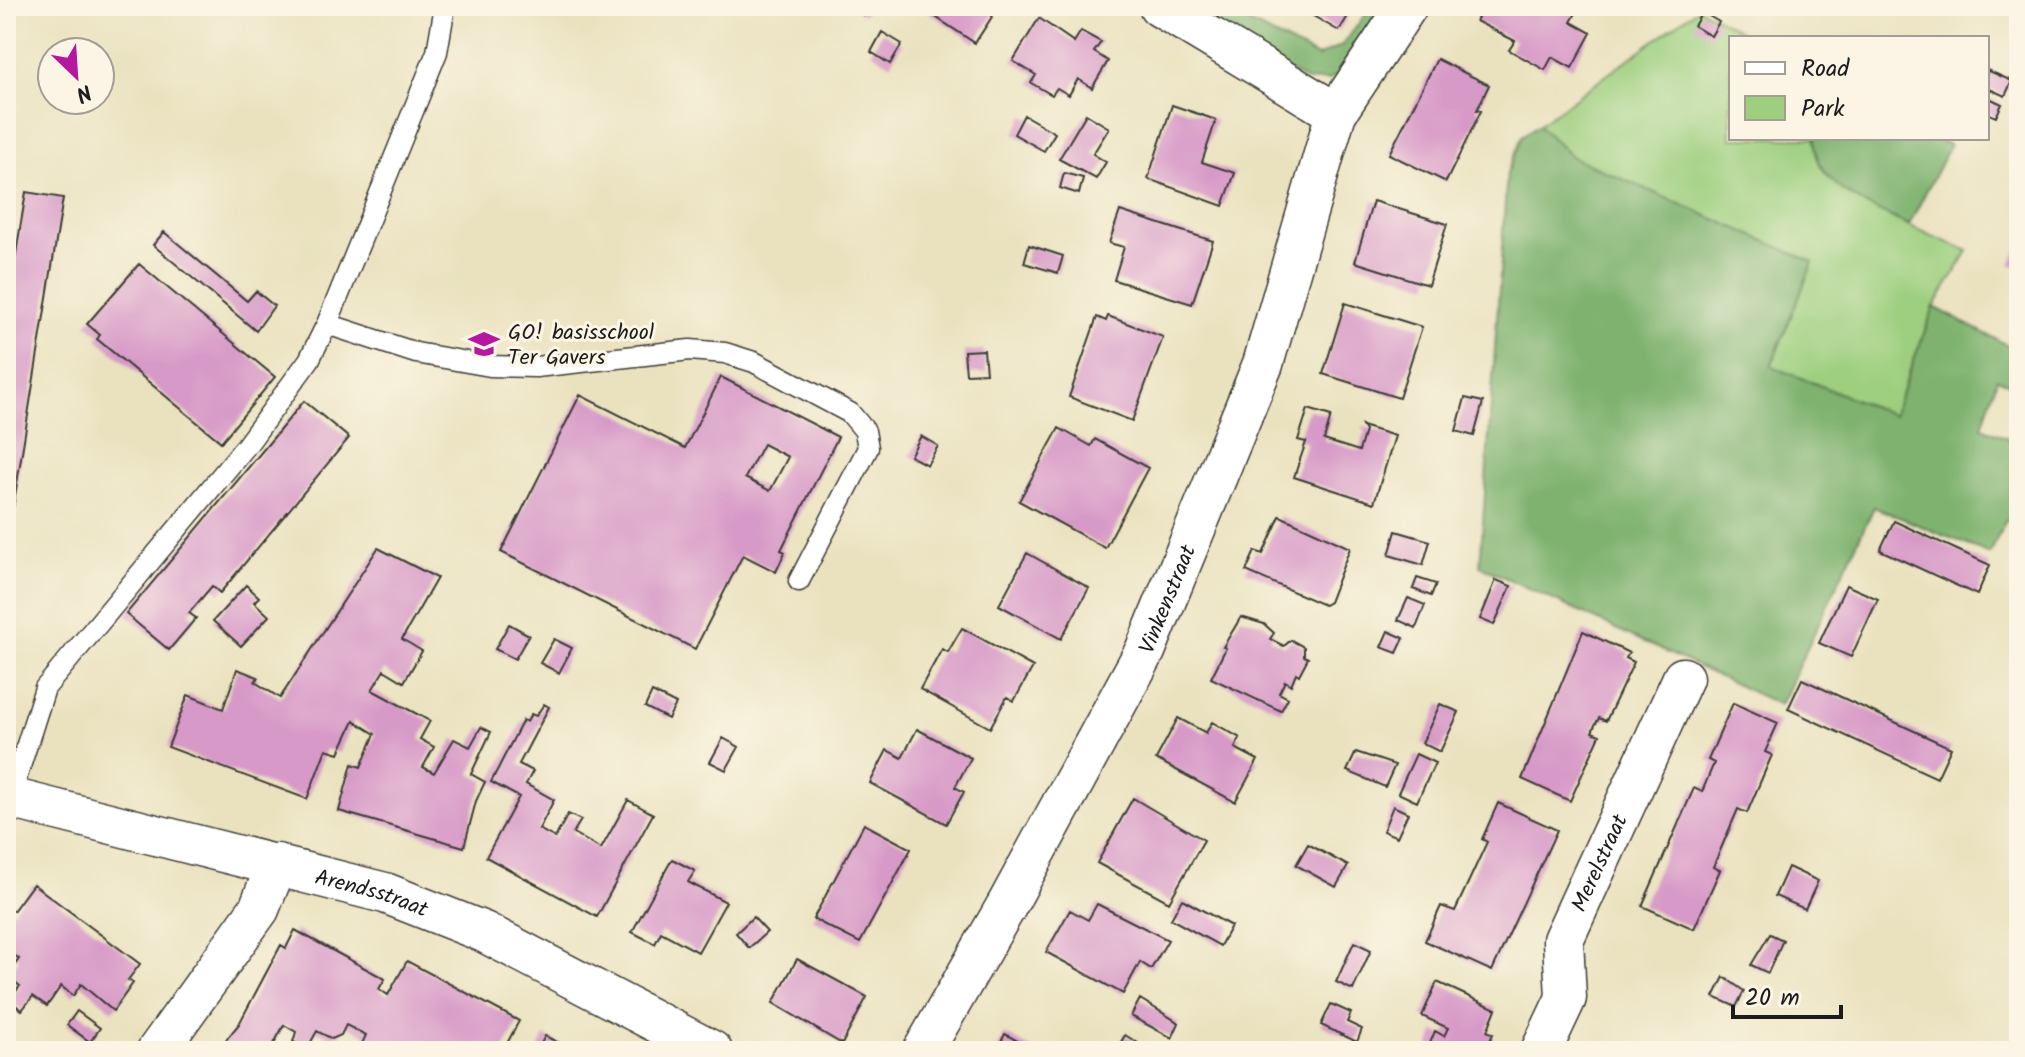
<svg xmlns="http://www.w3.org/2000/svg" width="2025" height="1057" font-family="Kalam,sans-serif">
<rect width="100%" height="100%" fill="#fcf5e5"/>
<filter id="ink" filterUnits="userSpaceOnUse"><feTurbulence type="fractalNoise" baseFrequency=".0125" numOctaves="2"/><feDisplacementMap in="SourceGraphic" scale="16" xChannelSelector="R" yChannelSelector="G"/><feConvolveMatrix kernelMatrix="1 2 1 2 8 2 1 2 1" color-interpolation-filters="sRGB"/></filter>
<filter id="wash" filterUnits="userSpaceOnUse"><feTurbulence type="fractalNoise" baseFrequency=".006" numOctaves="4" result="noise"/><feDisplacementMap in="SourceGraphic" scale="32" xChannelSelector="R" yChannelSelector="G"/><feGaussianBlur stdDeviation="1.8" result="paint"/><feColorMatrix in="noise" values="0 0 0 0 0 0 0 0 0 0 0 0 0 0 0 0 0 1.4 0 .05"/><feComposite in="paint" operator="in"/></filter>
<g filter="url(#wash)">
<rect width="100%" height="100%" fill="#eae2bf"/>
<path fill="#9dcf7f" stroke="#5c764e" stroke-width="2" d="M1699 8 1753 38H1731V138H1815C1811 194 1926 232 1968 251L1934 307 1893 415 1771 366 1813 262 1571 157 1538 125Z"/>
<path fill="#7eb26e" stroke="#4d6745" stroke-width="2" d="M1372 6H1390L1342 73 1328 80 1307 81 1198 21 1212 8H1219L1318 57 1342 45Z
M1538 125 1572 157 1813 262 1771 366 1893 415 1934 307 2019 351V387L1997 379 1982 427 2019 443V526L2006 520 1990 554 1874 507 1780 705 1480 566 1507 173 1522 136Z
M1815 138H1936L1950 145 1909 225C1874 209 1811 186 1815 138Z"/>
<g id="blocks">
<path fill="#d799c7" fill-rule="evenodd" d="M849 6H869L864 15Z
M919 6H999L975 43Z
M1296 6H1354L1339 31Z
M1484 6H1580L1571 22 1591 33 1572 68 1552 57 1545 70 1509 50 1515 41 1476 21Z
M1702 12 1719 22 1711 36 1694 26Z
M1039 18 1074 42 1081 31 1101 42 1094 52 1108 61 1092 88 1078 79 1069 95 1057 88 1052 95 1031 83 1036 75 1013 61Z
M882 32 902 44 890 64 871 52Z
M1437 59 1489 85 1477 110 1481 111 1446 182 1389 154Z
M1987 70 2012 81 2005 96 1987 88Z
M1987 97 2002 104 1996 117 1987 113Z
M1172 105 1216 120 1202 162 1235 173 1223 206 1148 179Z
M1086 114 1109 128 1093 154 1106 162 1096 179 1059 159Z
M1024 115 1055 133 1044 151 1014 134Z
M6 137 13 138 8 170H6Z
M1064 173 1083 178 1079 194 1060 188Z
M26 192 63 198 8 539 6 315Z
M1373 201 1447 224 1428 285 1355 262Z
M1120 211 1213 241 1192 304 1114 280 1124 247 1109 243Z
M164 232 247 301 256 291 274 306 256 331 153 245Z
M1029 245 1063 256 1058 273 1024 263Z
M2019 245V268L2010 264Z
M139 264 275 377 221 442 97 339 100 335 87 324Z
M1345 303 1422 327 1399 398 1323 374Z
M1108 316 1163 337 1132 421 1069 397 1097 317 1106 321Z
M984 350 986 373 966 374 964 351Z
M721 377 838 437 781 550 785 552 776 572 743 555 695 649 501 552 580 395 685 448ZM763 444 788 457 770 491 745 478Z
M1465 398 1483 402 1474 436 1456 431Z
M304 401 349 438 220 593 212 586 189 613 196 618 169 650 126 614Z
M1308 409 1331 416 1324 440 1359 451 1365 431 1362 426 1395 436 1374 503 1294 477 1306 442 1298 440Z
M1059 428 1091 446 1095 439 1148 468 1105 548 1019 501Z
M921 436 938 446 927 465 910 456Z
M1280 516 1350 548 1329 602 1324 605 1246 571 1255 551 1263 554Z
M1894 521 1990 565 1977 595 1880 550Z
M1396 531 1430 541 1423 565 1389 555Z
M378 548 437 578 402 639 422 651 404 682 384 670 372 690 430 721 420 739 434 747 423 767 434 773 454 739 470 747 481 727 491 732 471 774 485 782 476 801 464 847 339 811 352 764 361 767 375 734 354 721 339 753 326 749 307 799 168 747 188 695 223 709 237 669 258 677 255 682 280 698Z
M1027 553 1089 588 1061 639 999 605Z
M1417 578 1436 584 1431 596 1413 589Z
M1496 580 1511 586 1494 625 1480 619Z
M246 585 259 597 254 602 269 616 241 646 213 621Z
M1846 585 1878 599 1851 657 1819 643Z
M1408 598 1425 605 1416 628 1398 620Z
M1241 617 1264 624 1274 633 1270 639 1284 646 1291 640 1304 647V656L1308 658 1299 675 1296 673 1291 685 1285 681 1279 693 1288 698 1281 711 1211 678 1226 648 1223 647Z
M509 624 529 635 515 659 495 649Z
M962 628 1033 667 1014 701 1007 697 990 728 920 689 942 649 948 652Z
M1388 631 1404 638 1397 653 1381 647Z
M1583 631 1629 653 1626 658 1634 662 1606 721 1599 718 1595 725 1592 732 1600 735 1570 801 1522 779Z
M554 639 572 648 559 673 540 663Z
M1802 679 1951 748 1937 778 1788 709Z
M652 692 676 704 668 719 645 707Z
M1733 703 1778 723 1765 752 1772 755 1747 813 1738 809 1713 867 1720 870 1694 929 1642 906 1694 788 1702 792 1714 763 1708 760Z
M544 704 549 707 519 764 533 771 526 784 554 800 539 829 555 838 568 814 581 820 573 833 601 849 628 800 653 814 597 917 486 857 519 797 491 782 523 720 527 722 531 714 536 716Z
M1440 704 1459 712 1440 752 1422 743Z
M1178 718 1206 733 1212 722 1240 738 1235 748 1258 760 1235 802 1156 759Z
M917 729 971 758 955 787 964 792 946 824 870 783 887 750 902 758Z
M723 738 739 747 726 770 710 762Z
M1356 752 1395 765 1385 787 1347 771Z
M1416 754 1435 763 1417 802 1398 793Z
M1133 798 1204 840 1169 902 1097 863Z
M1498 803 1557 830 1492 971 1425 941 1441 906 1455 911 1487 842 1482 839Z
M1393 806 1408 813 1397 837 1383 831Z
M864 824 911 849 860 943 813 919Z
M1308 844 1348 866 1336 887 1296 865Z
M672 859 695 871 688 882 726 902 698 952 661 932 655 944 632 932Z
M1788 867 1818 881 1805 909 1775 896Z
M33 884 140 964 128 980 133 983 113 1011 81 984 73 996 61 986 47 1006 33 996 22 1010 9 1000 20 986 7 976 19 959 6 949V905L13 911Z
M1182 899 1231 926 1220 946 1171 919Z
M1097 904 1168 940 1151 969 1140 962 1123 994 1046 952 1070 910 1088 920Z
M753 917 767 932 749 948 736 933Z
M295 930 385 979 379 989 388 995 407 961 519 1021 503 1051H407L392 1044 389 1051H370L361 1046 366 1035 346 1025 341 1035 332 1039 317 1031 307 1049 293 1042 296 1032 284 1025 270 1051H217L239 1024 281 945 286 948Z
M1770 934 1783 940 1768 973 1751 965Z
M1354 942 1371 950 1353 990 1336 982Z
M797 959 867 997 842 1044 773 1003Z
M1724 977 1744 991 1736 1007 1714 997Z
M1437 982 1496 1009 1487 1031 1493 1034 1485 1051H1427L1435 1031 1444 1036 1448 1028 1422 1016Z
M1140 999 1179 1023 1172 1038 1131 1016Z
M1331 1004 1351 1013 1347 1022 1362 1029 1357 1042 1321 1025Z
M77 1011 100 1028 90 1042 67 1025Z
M1005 1034 1036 1051H996Z
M1125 1035 1151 1051H1116Z
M545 1036 575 1051H537Z
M1860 1044 1876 1051H1857Z"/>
</g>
</g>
<g filter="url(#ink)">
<use href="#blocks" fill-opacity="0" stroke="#3b3a34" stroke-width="2"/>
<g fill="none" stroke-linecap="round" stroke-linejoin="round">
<g stroke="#3b3a34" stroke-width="23">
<path id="service" d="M327 324 416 353 490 366 536 367 690 350 725 353 754 362 850 413 865 431 868 448 799 581
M10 798 45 688 246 446 309 360 327 324 437 52 445 6"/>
</g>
<g stroke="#3b3a34" stroke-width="43">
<g id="minor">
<path d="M1336 113 1407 6"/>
<path id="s1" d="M6 797 385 893 484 932 712 1051"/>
<path d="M157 1051 259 909 277 864"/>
<path id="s2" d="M923 1051 1007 905 1145 651 1263 364 1336 113 1159 6"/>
<path id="s3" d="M1541 1051 1566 998 1563 940 1683 678"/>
</g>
</g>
<use href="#service" stroke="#fff" stroke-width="20"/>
<use href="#minor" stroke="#fff" stroke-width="40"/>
</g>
</g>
<defs>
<g id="school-bare" transform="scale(2.4)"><path d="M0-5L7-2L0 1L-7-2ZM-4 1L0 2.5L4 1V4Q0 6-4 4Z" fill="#b5179e" stroke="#fcf5e5" stroke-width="2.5" paint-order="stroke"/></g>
</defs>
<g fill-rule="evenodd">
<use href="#school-bare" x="484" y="344"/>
</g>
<g text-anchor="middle" stroke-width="6" stroke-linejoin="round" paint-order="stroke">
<g font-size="22" fill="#1c1c1c" stroke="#fcf5e5" text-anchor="start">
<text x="508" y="339">GO! basisschool<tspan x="508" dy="25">Ter Gavers</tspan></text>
</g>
<g font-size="22" fill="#1c1c1c" stroke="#fcf5e5">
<text dy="8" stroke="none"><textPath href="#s2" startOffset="514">Vinkenstraat</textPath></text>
<text dy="8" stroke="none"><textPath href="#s3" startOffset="202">Merelstraat</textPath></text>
<text dy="8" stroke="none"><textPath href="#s1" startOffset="378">Arendsstraat</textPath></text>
</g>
</g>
<rect width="2025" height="1057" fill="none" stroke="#fcf5e5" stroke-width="32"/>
<rect x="1729" y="36" width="260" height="104" fill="#fcf5e5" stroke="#a29e95" stroke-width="2"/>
<rect x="1745" y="62" width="40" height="12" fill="#ffffff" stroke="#a29e95" stroke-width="2"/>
<text x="1801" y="76" font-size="24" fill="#1c1c1c">Road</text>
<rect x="1745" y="96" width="40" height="24" fill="#9dcf7f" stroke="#a29e95" stroke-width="2"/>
<text x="1801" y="116" font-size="24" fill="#1c1c1c">Park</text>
<g transform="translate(76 76) rotate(155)"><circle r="38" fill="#fcf5e5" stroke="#a29e95" stroke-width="2"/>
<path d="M0-6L14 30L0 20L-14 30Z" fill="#b5179e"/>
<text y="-12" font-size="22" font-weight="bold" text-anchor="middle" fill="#1c1c1c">N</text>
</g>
<path d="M1733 1005v12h108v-12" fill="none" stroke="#1c1c1c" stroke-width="4"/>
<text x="1745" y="1005" font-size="24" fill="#1c1c1c" stroke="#fcf5e5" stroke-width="6" paint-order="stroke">20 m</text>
</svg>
